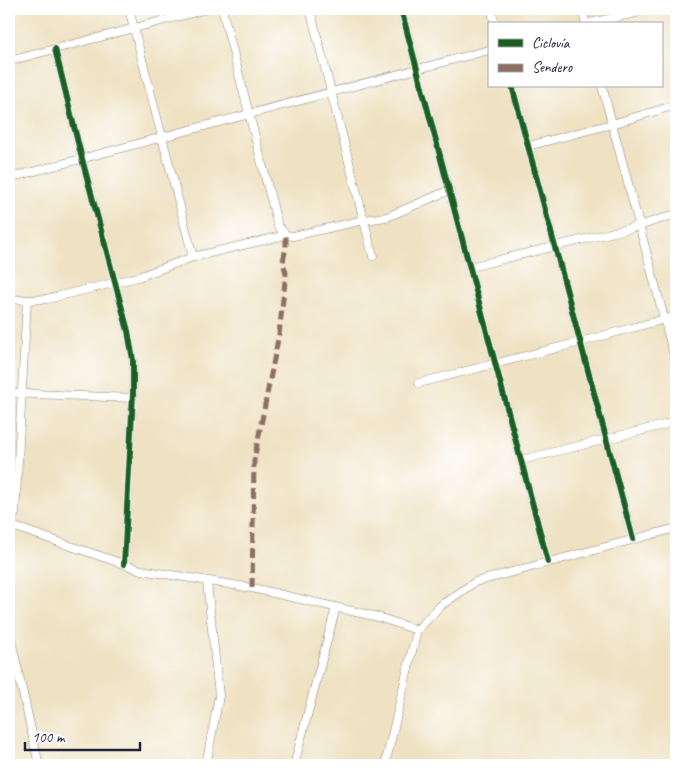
<svg xmlns="http://www.w3.org/2000/svg" width="685" height="774" font-family="Caveat,sans-serif">
<rect width="100%" height="100%" fill="#fff"/>
<filter id="ink" filterUnits="userSpaceOnUse"><feTurbulence type="fractalNoise" baseFrequency=".02" numOctaves="2"/><feDisplacementMap in="SourceGraphic" scale="10" xChannelSelector="R" yChannelSelector="G"/><feConvolveMatrix kernelMatrix="1 2 1 2 8 2 1 2 1" color-interpolation-filters="sRGB"/></filter>
<filter id="wash" filterUnits="userSpaceOnUse"><feTurbulence type="fractalNoise" baseFrequency=".0096" numOctaves="4" result="noise"/><feDisplacementMap in="SourceGraphic" scale="20" xChannelSelector="R" yChannelSelector="G"/><feGaussianBlur stdDeviation="1.12" result="paint"/><feColorMatrix in="noise" values="0 0 0 0 0 0 0 0 0 0 0 0 0 0 0 0 0 1.4 0 .05"/><feComposite in="paint" operator="in"/></filter>
<g filter="url(#wash)">
<rect width="100%" height="100%" fill="#efe2c2"/>
</g>
<g filter="url(#ink)">
<g fill="none" stroke-linecap="round" stroke-linejoin="round">
<g stroke="#88827e" stroke-width="9">
<path id="street" d="M129 9 193 257
M222 9 278 226 286 235 293 236 364 220 387 217 450 190
M310 9 373 256
M401 9 548 562
M491 9 495 24
M582 9 586 24
M585 24 636 13
M55 49 82 159 128 331 133 360V394L124 564
M9 61 207 9
M512 86 633 539
M602 86 676 363
M528 146 612 124 676 105
M9 178 489 50
M470 267 639 226 676 214
M9 299 27 300 47 299 138 277 193 257 286 235
M419 383 580 342 676 316
M9 393 133 398
M521 460 676 422
M9 522 15 514 27 300
M9 525 141 570 252 588 378 617 417 630
M9 631 39 765
M206 765 219 696 207 582
M294 765 336 607
M385 765 417 630 440 606 475 582 676 528"/>
</g>
<use href="#street" stroke="#fff" stroke-width="8"/>
<path stroke="#8d6e63" stroke-width="5" stroke-dasharray="10 5" stroke-linecap="butt" d="M252 588 254 460 279 334 286 273 283 262 286 247V235"/>
<g stroke="#fff" stroke-width="9">
<path id="cycleway" d="M401 9 548 562
M55 49 82 159 128 331 133 360V394L124 564
M512 86 633 539"/>
</g>
<use href="#cycleway" stroke="#1b5e20" stroke-width="6"/>
</g>
</g>
<rect width="685" height="774" fill="none" stroke="#fff" stroke-width="30"/>
<rect x="488" y="22" width="175" height="65" fill="#ffffff" stroke="#a7a7b1"/>
<rect x="498" y="39" width="25" height="8" fill="#1b5e20" stroke="#a7a7b1"/>
<text x="532" y="48" font-size="15" fill="#22223b">Ciclovía</text>
<rect x="498" y="64" width="25" height="8" fill="#8d6e63" stroke="#a7a7b1"/>
<text x="532" y="72" font-size="15" fill="#22223b">Sendero</text>
<path d="M25 742v8h115v-8" fill="none" stroke="#22223b" stroke-width="2.5"/>
<text x="32" y="742" font-size="15" fill="#22223b" stroke="#ffffff" stroke-width="4" paint-order="stroke">100 m</text>
</svg>
